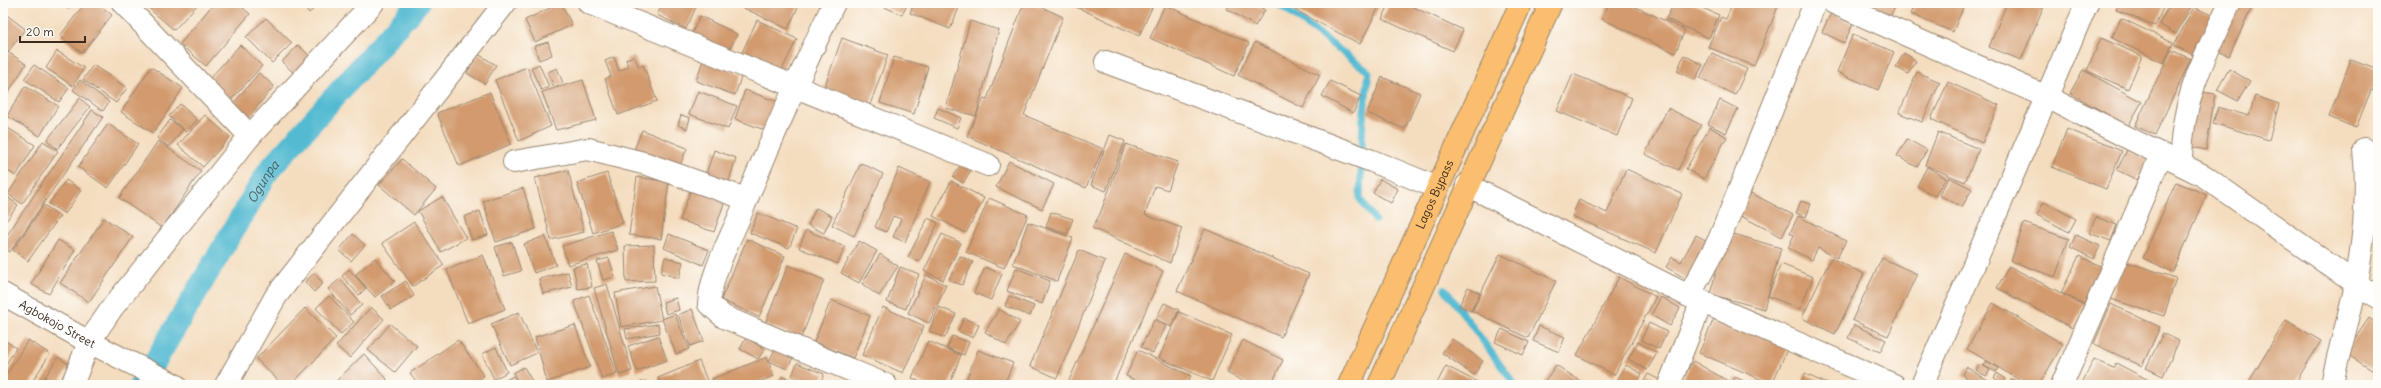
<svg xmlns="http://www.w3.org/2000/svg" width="2381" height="388" font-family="Delius,sans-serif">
<rect width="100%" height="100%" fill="#fdfcf7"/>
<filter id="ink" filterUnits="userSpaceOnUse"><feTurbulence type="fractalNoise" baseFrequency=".025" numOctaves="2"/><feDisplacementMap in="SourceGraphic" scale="8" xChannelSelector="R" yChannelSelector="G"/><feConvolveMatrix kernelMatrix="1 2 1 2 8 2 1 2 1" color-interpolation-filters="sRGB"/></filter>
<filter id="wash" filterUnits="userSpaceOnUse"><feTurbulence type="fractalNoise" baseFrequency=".012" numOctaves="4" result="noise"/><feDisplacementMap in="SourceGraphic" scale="16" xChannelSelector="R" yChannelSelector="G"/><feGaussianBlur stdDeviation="0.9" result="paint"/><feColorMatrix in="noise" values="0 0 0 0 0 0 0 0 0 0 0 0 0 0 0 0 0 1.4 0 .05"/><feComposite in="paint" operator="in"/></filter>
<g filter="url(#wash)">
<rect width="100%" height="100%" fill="#f4ddbf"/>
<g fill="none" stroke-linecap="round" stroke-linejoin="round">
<path stroke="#53bad1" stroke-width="7" d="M1277 3 1369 72 1363 119 1360 199 1375 220
M1445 289 1515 385"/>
<path stroke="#53bad1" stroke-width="23" id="s1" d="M141 385 269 170 418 3"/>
</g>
<g id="blocks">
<path fill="#d29a6d" d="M64 3H74L69 8Z
M85 3H97L112 15 82 53 60 36Z
M143 3H199L174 30Z
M214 3H237L250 14 206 66 180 44Z
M301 3H320L309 13Z
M561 3 572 25 535 42 525 20Z
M605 3H639L632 16Z
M663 3H698L686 29 657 15Z
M733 3H800L788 29Z
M876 3H908L902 15Z
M914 3H961L950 29 910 13Z
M1024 3H1033L1063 17 1024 115 1103 149 1086 188 967 136 984 98 987 99Z
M1068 3H1154L1139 36Z
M1231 3H1252L1265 10 1255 26 1227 9Z
M1288 3H1381L1360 44 1287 6Z
M1390 3H1405L1463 30 1453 51 1382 19Z
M1609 3H1627L1685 30 1675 53 1602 19Z
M1674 3H1691L1719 15 1709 38 1666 19Z
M1733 3 1779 4 1754 66 1708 47 1721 17 1726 19Z
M1856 3H1897L1889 19Z
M1916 3H1965L1953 32 1911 14Z
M2002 3H2045L2021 60 1989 47 2006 5Z
M2119 3H2165L2155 26 2116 10Z
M2171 3H2193L2176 34 2159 24Z
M2235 3H2254L2229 56 2214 49Z
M1165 5 1249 43 1234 76 1150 38Z
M2194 7 2213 16 2193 55 2174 45Z
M3 12 25 29 8 52 3 48Z
M1831 13 1853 24 1844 43 1822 32Z
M700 16 737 34 726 57 689 39Z
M266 18 292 43 272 63 246 37Z
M2121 18 2173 43 2164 63 2112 38Z
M757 20 797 39 778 78 739 59Z
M970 21 999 30 976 116 946 108Z
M1853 34 1894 52 1878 90 1837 72Z
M842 38 888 55 870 105 824 88Z
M2101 38 2142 56 2128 89 2087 71Z
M548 42 552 55 539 60 534 46Z
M1255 42 1320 75 1303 108 1238 75Z
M240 45 262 66 231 100 209 79Z
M298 45 311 57 295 74 282 62Z
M3 49 26 64 5 98 3 96Z
M2171 50 2191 59 2155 135 2135 126Z
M57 51 84 68 73 86 46 68Z
M1712 53 1747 69 1735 95 1700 78Z
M1904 53 1916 61 1908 74 1896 67Z
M478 54 496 65 485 84 467 73Z
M1684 55 1703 65 1695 80 1677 71Z
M634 56 639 67 643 65 657 101 618 115 605 79 611 76 605 61 614 57 619 71 628 67 626 59Z
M894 57 928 67 914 114 880 103Z
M2351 59 2378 69V92L2371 90 2356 128 2329 117Z
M703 60 742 74 735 95 696 81Z
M539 64 549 87 541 90 531 68Z
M34 65 69 88 59 102 24 79Z
M93 65 127 88 116 103 83 80Z
M151 67 183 88 153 133 121 112Z
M527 67 551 126 519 141 495 80Z
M557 68 563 83 554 87 548 72Z
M2229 69 2250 81 2238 101 2217 90Z
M2083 70 2142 102 2128 126 2070 93Z
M1917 72 1940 82 1922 122 1899 113Z
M259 73 274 86 248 118 232 105Z
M1573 74 1632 98 1617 136 1557 111Z
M1382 77 1420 93 1405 129 1367 113Z
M80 80 109 102 103 111 73 90Z
M583 80 596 120 556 130 542 92Z
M1330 81 1361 96 1353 113 1322 96Z
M1948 82 1999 105 1982 143 1931 119Z
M25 86 58 106 40 136 7 116Z
M745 90 781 103 770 132 735 119Z
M698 91 737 106 728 129 689 114Z
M2195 91 2215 94 2206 150 2187 146Z
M490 92 511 144 459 166 437 113Z
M2255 96 2279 104 2269 140 2213 123 2218 107 2249 116Z
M80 98 90 107 57 149 47 140Z
M1720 100 1738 109 1726 133 1708 124Z
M180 104 197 120 186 132 169 116Z
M938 108 961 118 957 128 934 118Z
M1668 108 1701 125 1678 170 1645 154Z
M92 110 103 117 10 252 3 247V241Z
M205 115 230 137 203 167 178 145Z
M681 115 690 118 687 129 678 125Z
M170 120 183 129 169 147 157 138Z
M108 124 138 144 108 188 78 167Z
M3 125 35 145 16 176 3 168Z
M1710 127 1727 137 1704 179 1686 169Z
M2067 129 2122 151 2106 189 2052 167Z
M642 130 687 148 679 168 634 150Z
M1938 132 1979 149 1965 182 1925 165Z
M1110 135 1125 141 1106 191 1091 185Z
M1907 139 1927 150 1917 167 1897 156Z
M43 141 58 151 22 204 8 194Z
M158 141 201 171 162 228 119 198Z
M1126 144 1178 162 1168 190 1155 186 1145 215 1182 228 1170 263 1092 228 1100 214Z
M714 150 736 158 729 181 706 174Z
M2127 150 2148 160 2137 180 2117 170Z
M402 159 436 189 414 215 379 185Z
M963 161 973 167 963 183 953 177Z
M1009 161 1054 184 1042 209 996 187Z
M861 163 883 174 854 236 832 225Z
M1927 167 1946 178 1935 196 1917 186Z
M899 168 930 182 905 242 893 237 901 219 893 216 886 232 875 227Z
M1626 169 1682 194 1656 253 1572 216 1579 200 1607 213Z
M568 170 584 232 551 240 535 178Z
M607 173 623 223 593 233 577 183Z
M3 174 8 177 3 186Z
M637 177 669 182 661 239 629 235Z
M1949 177 1972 189 1962 207 1939 195Z
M1380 179 1398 189 1391 203 1373 193Z
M66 180 81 190 65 214 49 204Z
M951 181 984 198 966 233 933 216Z
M2176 182 2207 195 2173 272 2143 258Z
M692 186 726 198 714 232 680 220Z
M523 188 536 229 496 242 483 201Z
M1751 193 1793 215 1782 237 1739 215Z
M5 195 18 205 3 225V198Z
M442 197 466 238 441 252 418 211Z
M989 198 1028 215 1004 268 966 252Z
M1801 201 1811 204 1806 217 1796 213Z
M2044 202 2076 219 2069 232 2037 215Z
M44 205 60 216 28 261 13 250Z
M816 208 832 216 824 233 808 225Z
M480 211 488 235 472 240 464 217Z
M1051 212 1073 219 1067 234 1046 227Z
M758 213 797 229 789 248 750 233Z
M1798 216 1846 241 1837 258 1818 248 1812 260 1788 248 1794 235 1790 233Z
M2096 217 2117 225 2111 241 2089 233Z
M104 218 133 237 89 302 60 283Z
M928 218 938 223 919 262 908 257Z
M414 222 444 265 413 286 382 243Z
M1028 222 1073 238 1057 281 1013 264Z
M2024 223 2069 239 2055 277 2011 261Z
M1205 229 1309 274 1281 337 1177 291Z
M806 230 845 247 838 264 799 248Z
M611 231 618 250 568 265 562 246Z
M1727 232 1781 248 1764 309 1710 294Z
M353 234 365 245 351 261 339 250Z
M669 234 709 250 703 265 664 248Z
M942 234 961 243 943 280 924 271Z
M1696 235 1711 243 1690 281 1666 267 1672 257 1681 262Z
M2076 235 2100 246 2094 259 2070 247Z
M545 236 556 265 534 273 524 244Z
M747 239 785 256 759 317 721 300Z
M58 240 75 250 49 294 31 284Z
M859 241 877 251 859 283 841 273Z
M512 242 521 271 504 276 495 247Z
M654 245 655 281 626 282 625 246Z
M1079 250 1105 261 1057 378 1030 366Z
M880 254 898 266 879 296 862 284Z
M1125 254 1163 271 1113 385H1067Z
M1500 254 1556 281 1528 338 1472 311Z
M483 255 505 309 468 324 447 270Z
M960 256 973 262 962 285 949 280Z
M2079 256 2102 267 2084 304 2061 293Z
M665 257 683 262 679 278 661 273Z
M375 258 395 281 375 297 355 275Z
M609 258 615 277 603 280 597 261Z
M1831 258 1864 274 1835 334 1802 318Z
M1882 258 1917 274 1888 336 1852 320Z
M2124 261 2176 278 2164 316 2111 299Z
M587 264 592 287 578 289 573 267Z
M1781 264 1813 277 1800 309 1768 296Z
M788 265 824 280 801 338 765 324Z
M2009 266 2084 305 2072 328 1997 288Z
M900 267 919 274 906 309 887 302Z
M985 267 1002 274 991 300 974 293Z
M1016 268 1050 281 1042 304 1007 291Z
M349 269 366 288 359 295 342 276Z
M568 272 572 287 543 294 539 279Z
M314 273 323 283 314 292 305 282Z
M926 275 946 285 929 323 908 313Z
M1619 277 1656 297 1614 375 1577 355Z
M340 279 362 305 350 315 328 289Z
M406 281 414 296 391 310 382 296Z
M607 284 632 371 619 375 594 288Z
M655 286 662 320 621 327 615 293Z
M1468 287 1480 293 1471 311 1459 306Z
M589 295 617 374 602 379 574 301Z
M329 296 354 322 341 334 316 308Z
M1009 296 1034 306 1030 316 1005 306Z
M1661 297 1680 308 1670 326 1651 315Z
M676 298 679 310 666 314 663 302Z
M831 300 870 316 853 358 814 342Z
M1164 303 1179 310 1171 327 1156 319Z
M1993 303 2063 344 2039 385H2028L1967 349Z
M2111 304 2160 327 2142 366 2094 344Z
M371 307 384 319 350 358 336 346Z
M883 307 924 326 903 373 862 355Z
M939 307 956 314 945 338 929 331Z
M305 308 336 338 291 385H283L256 359Z
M692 309 704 341 690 346 678 315Z
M999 309 1020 322 1006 345 985 332Z
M519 312 537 353 510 365 491 324Z
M1179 312 1232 335 1212 381 1159 358Z
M675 314 689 349 676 354 662 319Z
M1716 314 1789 345 1772 384 1699 353Z
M964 318 979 325 973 338 958 331Z
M2369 318 2378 324V374L2345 353Z
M1154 320 1166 326 1153 353 1141 347Z
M2286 320 2321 341 2294 385H2247Z
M1649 323 1667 332 1659 349 1641 340Z
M390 324 417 346 395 372 368 350Z
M658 324 660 333 627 339 625 329Z
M575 325 590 367 547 382 535 337Z
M1854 325 1886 340 1880 352 1848 338Z
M1539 326 1565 337 1559 352 1533 341Z
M1502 329 1529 342 1523 355 1495 342Z
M2163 333 2179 341 2163 376 2146 368Z
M658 336 667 360 637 371 628 346Z
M952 336 969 342 964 355 947 348Z
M746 338 765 349 758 359 740 349Z
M3 339 16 348 3 369Z
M1452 339 1483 361 1474 375 1442 353Z
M28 340 50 354 30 385H3V380Z
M458 340 484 376 471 385H419L410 373Z
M1243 340 1283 360 1271 385H1251L1227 373Z
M928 341 961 355 949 385H927L912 378Z
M1638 342 1657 353 1647 370 1628 359Z
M777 345 795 354 787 369 769 361Z
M496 347 507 372 494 379 482 354Z
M978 350 1013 363 1004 385H964Z
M1138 350 1191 376 1186 385H1145L1126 376Z
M364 354 387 379 381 385H332Z
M58 357 70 365 57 385H40Z
M767 357 774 376 751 385H715L712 379Z
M2094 359 2113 368 2116 363 2158 385H2081Z
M699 361 709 385H661L658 378Z
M1693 361 1728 381 1726 385H1679Z
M1987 361 1998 368 1996 372 1984 366Z
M797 363 824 374 820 385H814L792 376Z
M1980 364 1990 370 1986 376 1976 370Z
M1556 365 1586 385H1542Z
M1626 365 1642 374 1636 385 1615 384Z
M1446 366 1483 385H1436Z
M524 367 532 381 520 385 513 373Z
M1966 367 1996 385H1979L1962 375Z
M1997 373 2006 379 2003 384 1994 378Z
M1648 374 1662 381 1660 385H1642Z
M1805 374 1830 385H1800Z
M513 376 519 385H498Z
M782 376 801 385H777Z
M1735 377 1752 385H1732Z
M2012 379 2023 385H2008Z
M646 381 647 385H632V384Z"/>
</g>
</g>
<g filter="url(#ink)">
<use href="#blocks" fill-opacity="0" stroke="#98846e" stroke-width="1"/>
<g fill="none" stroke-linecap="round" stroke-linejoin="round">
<g stroke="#98846e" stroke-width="24">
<g id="minor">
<path d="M123 3 250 136"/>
<path d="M589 3 988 165"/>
<path d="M834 3C801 72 770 142 741 213 729 242 711 273 709 304L724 317 886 385"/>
<path d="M1834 3 2047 97 2204 176 2356 284 2378 297"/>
<path d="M1106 62 1372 161 1438 188"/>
<path d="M514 162 588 149 647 164 746 199"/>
<path d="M2181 164C2180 104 2204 56 2230 3"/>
<path d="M1467 185 1689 296 1894 385"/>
<path id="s2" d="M3 294 89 342 175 385"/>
<path d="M1689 296 1719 240 1815 3"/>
<path d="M72 385 89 342 112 308 250 136 373 3"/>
<path d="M226 385 276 296 505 3"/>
<path d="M1669 385 1702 301"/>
<path d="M1922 385 2087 3"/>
<path d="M2062 385 2161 155"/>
<path d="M2332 385C2338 351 2350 318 2356 283 2364 239 2369 194 2364 149"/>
</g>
</g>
<g stroke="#98846e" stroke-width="24">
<g id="major">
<path id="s3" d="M1349 385 1521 3"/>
<path d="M1379 385 1551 3"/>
</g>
</g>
<use href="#minor" stroke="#fff" stroke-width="22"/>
<use href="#major" stroke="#fabe6e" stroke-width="22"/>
</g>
</g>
<g text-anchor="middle" stroke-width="4" stroke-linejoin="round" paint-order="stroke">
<g font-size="12" fill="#3b2a1e" stroke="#fdfcf7">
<text dy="4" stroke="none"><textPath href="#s3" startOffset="209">Lagos Bypass</textPath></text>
<text dy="4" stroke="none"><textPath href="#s2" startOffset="62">Agbokojo Street</textPath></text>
</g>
<g font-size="13" font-style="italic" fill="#435c5d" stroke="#fdfcf7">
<text dy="5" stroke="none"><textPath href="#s1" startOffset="237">Ogunpa</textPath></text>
</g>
</g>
<rect width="2381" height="388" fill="none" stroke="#fdfcf7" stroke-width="16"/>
<path d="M20 36v6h65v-6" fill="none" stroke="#3b2a1e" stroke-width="2"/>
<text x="26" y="36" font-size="12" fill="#3b2a1e" stroke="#fdfcf7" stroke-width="3" paint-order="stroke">20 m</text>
</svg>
